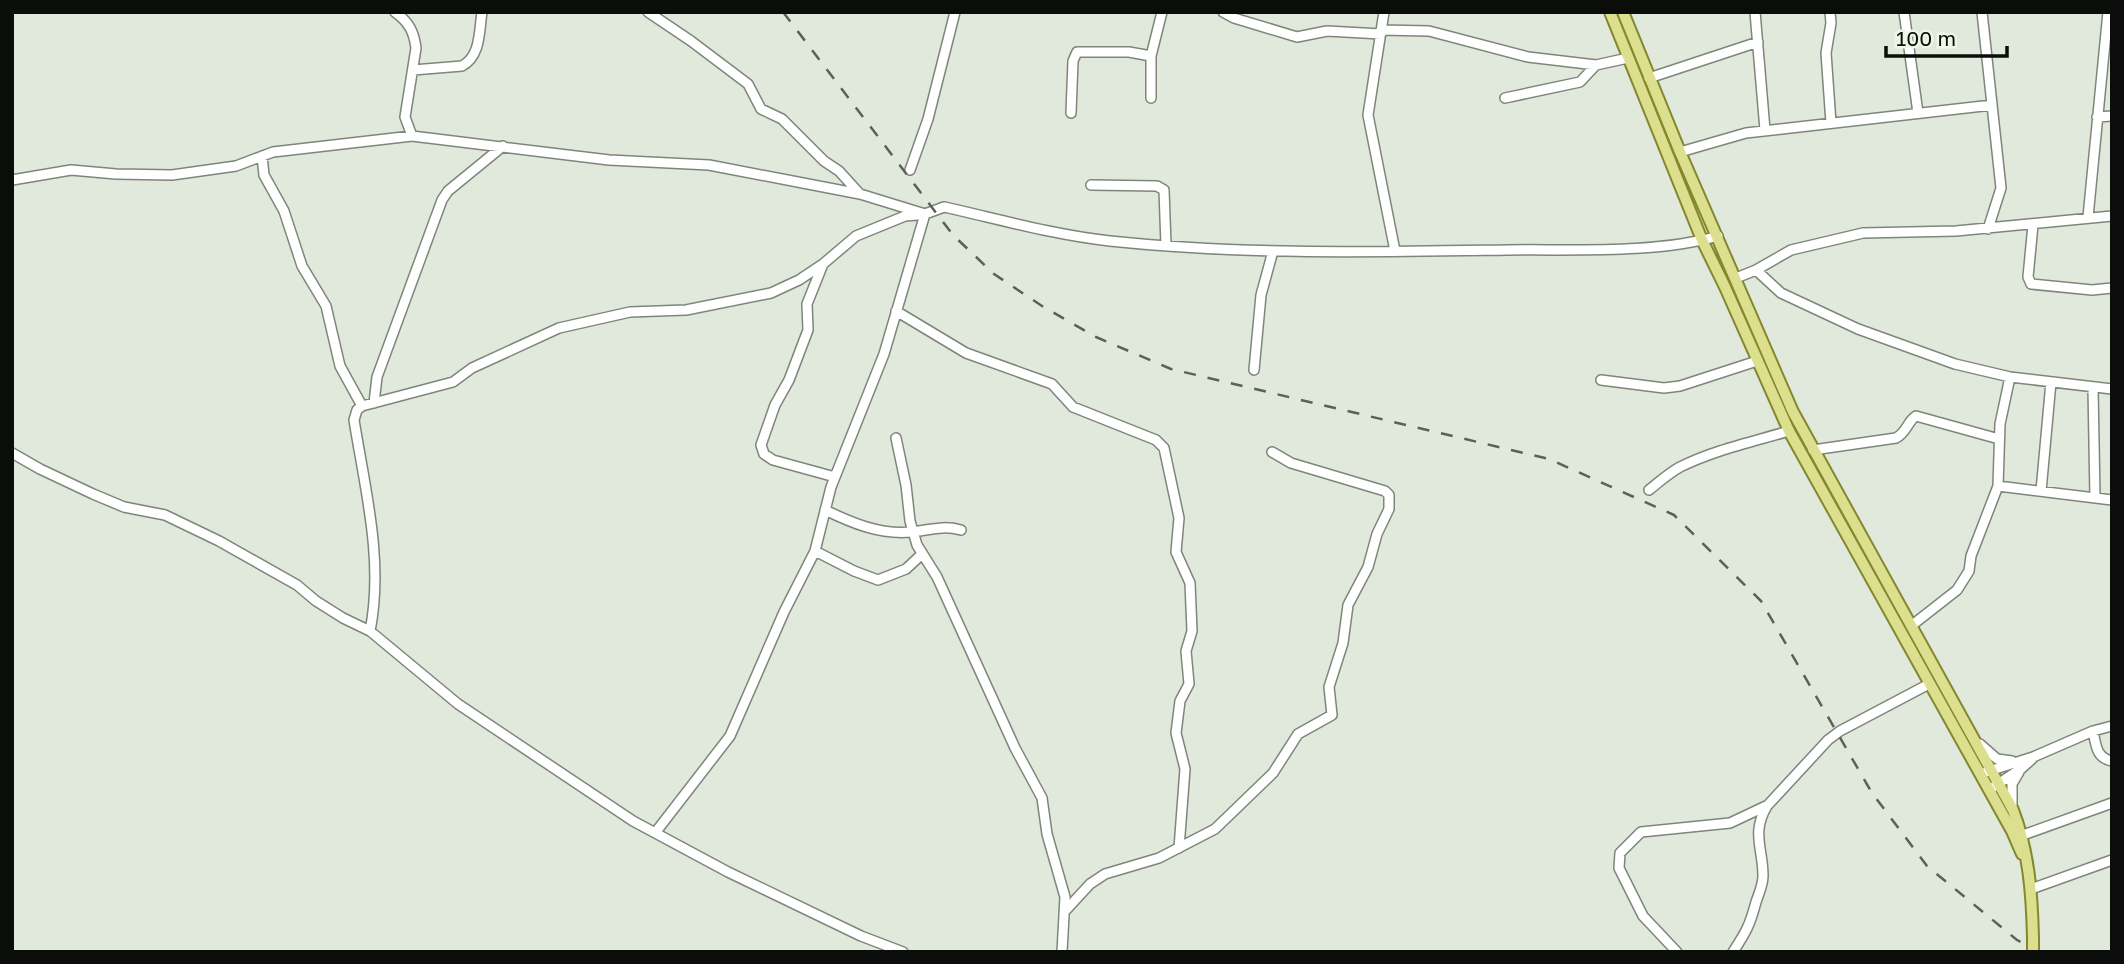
<svg xmlns="http://www.w3.org/2000/svg" width="2124" height="964" font-family="'Golos Text',sans-serif">
<rect width="100%" height="100%" fill="#e0e9db"/>
<g fill="none" stroke-linecap="round" stroke-linejoin="round">
<g stroke="#7e8679" stroke-width="12">
<path id="minor" d="M395 12C409 22 414 32 416 48L405 117 412 136
M648 12 691 41 748 84 761 109 782 119 824 161 839 171 859 193
M1223 12 1234 18 1297 37 1327 31 1381 34
M1384 12 1368 115 1395 251
M1755 12 1765 130
M1830 12 1831 23 1826 53 1831 123
M1904 12 1918 113
M1982 12 2001 188 1988 229
M1381 30 1429 31 1528 57 1596 65 1628 58
M413 70 462 66C481 56 479 31 482 12
M1649 78 1758 42
M1151 98V56L1162 12
M1505 98 1580 82 1596 65
M1071 113 1073 61 1077 52H1129L1151 56
M2097 117 2112 116
M1680 152 1746 133 1992 105
M262 156 264 175 284 211 302 266 326 306 340 366 362 406
M910 170 928 119 955 12
M12 180 71 170 116 174 172 175 236 166 273 152 412 136 609 160 709 165 860 194 925 214 944 207C998 219 1054 235 1110 241 1241 255 1375 252 1507 250 1572 249 1656 254 1718 236
M1091 185 1157 186 1164 190 1166 245
M2088 217 2108 12
M2033 225 2028 277 2031 284 2092 290 2112 288
M823 264 807 304 808 330 789 380 775 405 761 445 764 454 773 460 835 477
M1756 270 1781 293 1858 329 1955 364 2010 377 2112 389
M1736 278 1756 270 1791 250 1863 233 1956 231 2112 216
M896 311 966 353 1052 384 1073 407 1156 440 1164 448 1179 518 1176 552 1190 583 1192 631 1186 651 1189 684 1180 701 1176 733 1185 769 1179 848
M1254 370 1261 295 1273 251
M1601 380 1664 388 1680 386 1757 361
M2093 388 2095 498
M374 403 377 377 442 200 448 191 503 146
M896 438 906 485 910 521 917 545 937 577 1015 748 1042 798 1047 834 1065 897 1062 952
M1813 450 1896 438C1907 432 1907 422 1916 416L1999 439
M12 453 40 469 93 494 124 507 165 515 219 541 297 585 316 601 343 618 370 631 458 704 633 821 728 872 861 936 903 952
M1998 486 2112 500
M1649 490C1659 482 1669 473 1680 467 1714 450 1752 442 1789 431
M2041 491 2051 382
M825 510C852 523 880 535 911 532 930 530 943 525 961 530
M815 551 854 571 878 580 906 569 921 555
M1911 626 1957 590 1969 571 1971 556 1998 486 2000 424 2010 377
M370 631C384 561 365 489 354 420L357 410 362 406 453 382 472 368 559 328 630 312 686 310 771 293 799 280 823 264 856 236 905 216 917 215
M2093 731C2096 745 2096 758 2112 761
M1980 744 1997 759 2012 761
M1986 772 2033 757 2093 731 2112 726
M1989 790 2022 768 2032 759
M2012 805V784L2019 772
M655 833 730 736 784 612 815 551 831 487 884 354 925 214
M2023 835 2112 803
M2031 889 2112 860
M1066 910 1090 884 1105 874 1159 858 1215 829 1273 773 1298 734 1332 715 1329 687 1343 643 1348 605 1368 567 1377 534 1389 509V495L1385 491 1291 463 1272 452
M1677 952 1643 916 1619 868 1620 853 1641 832 1730 823 1766 806
M1733 952C1746 932 1750 925 1756 902 1759 893 1763 885 1763 876 1763 848 1751 833 1767 806L1828 740 1840 731 1929 684"/>
</g>
<g stroke="#83882f" stroke-width="14">
<path id="major" d="M1610 12 1702 240 1725 287 1789 431 2012 831 2022 854
M1623 12 1680 152 1793 412 2013 810C2029 852 2032 894 2033 938"/>
</g>
<use href="#minor" stroke="#fff" stroke-width="9"/>
<use href="#major" stroke="#dcdf8e" stroke-width="10"/>
<path stroke="#5b6058" stroke-width="2.5" stroke-dasharray="12 12" stroke-linecap="butt" d="M783 12 953 235 994 274 1042 306 1096 337 1171 369 1549 459 1674 515 1761 601 1872 793 1927 866 2017 940 2040 952"/>
<g stroke="#83882f" stroke-width="14" stroke-linecap="butt">
<path id="major-bridge" d="M2033 952V938"/>
</g>
<use href="#major-bridge" stroke="#dcdf8e" stroke-width="10"/>
</g>
<rect width="2124" height="964" fill="none" stroke="#0a0d09" stroke-width="28"/>
<path d="M1886 46v10h121v-10" fill="none" stroke="#0a0d09" stroke-width="3.5"/>
<text x="1896" y="46" font-size="21" fill="#0a0d09" stroke="#edf7e8" stroke-width="5" paint-order="stroke">100 m</text>
</svg>
